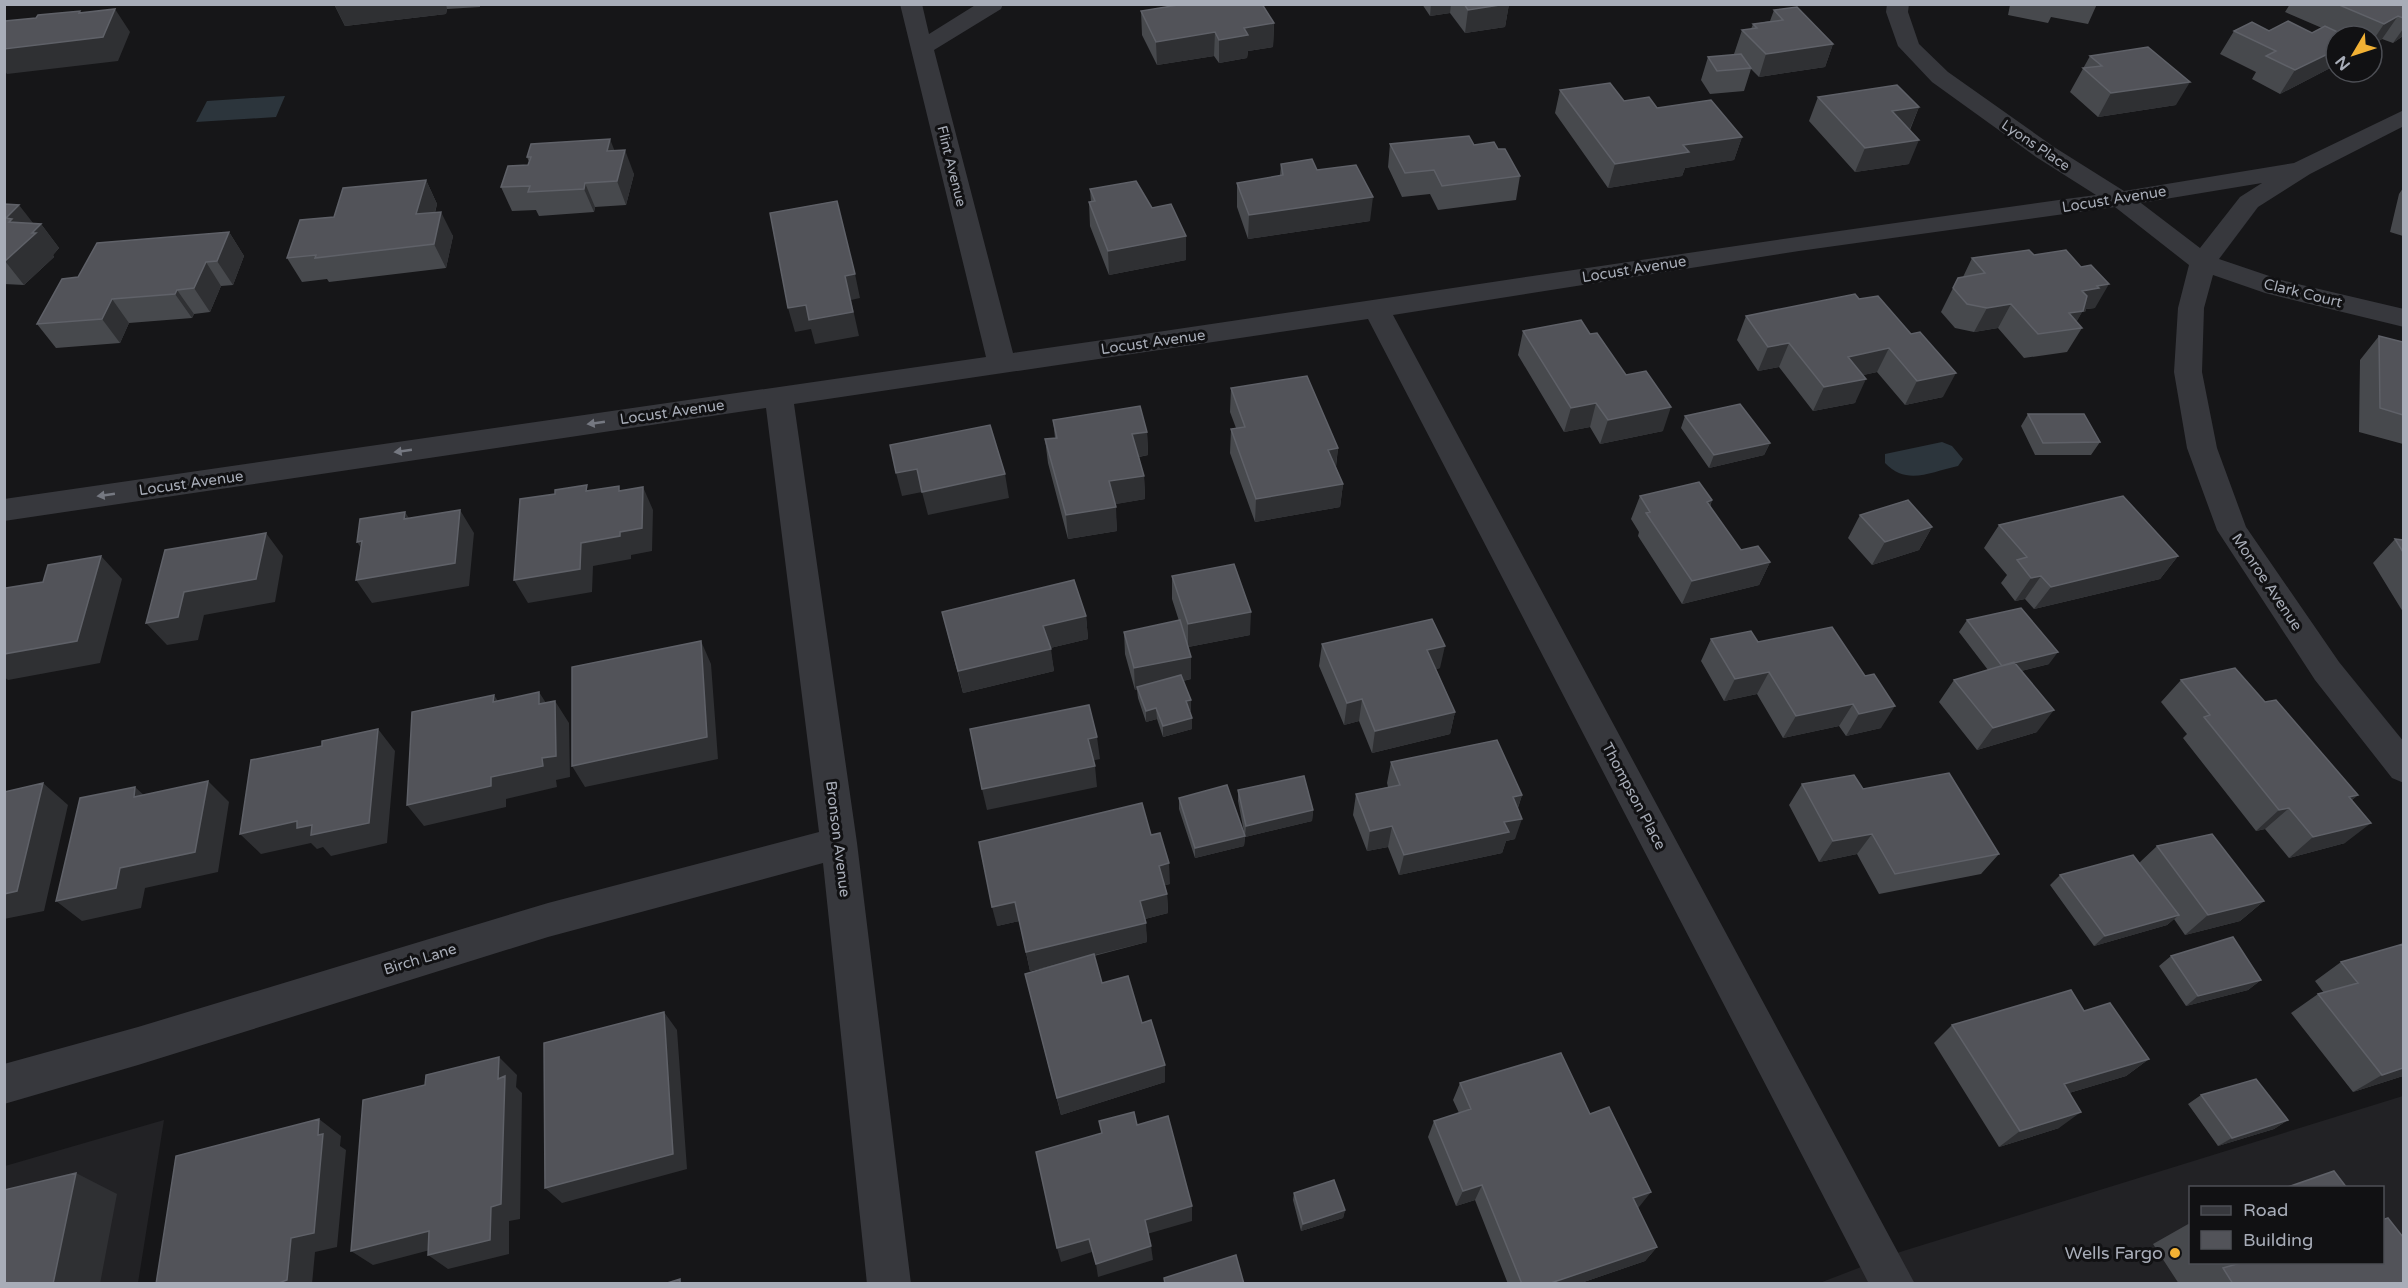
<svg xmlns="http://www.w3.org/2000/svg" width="2408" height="1288" font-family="'Varela Round',sans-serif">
<rect width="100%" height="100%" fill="#161618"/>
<path fill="#222225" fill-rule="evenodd" d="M2403 1096V1283L1817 1284 1900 1252ZM2190 1188H2382V1262H2190Z
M164 1120 138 1283 5 1284V1166Z"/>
<path fill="#2c353c" d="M285 96 276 117 196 122 207 101Z
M1942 442 1952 446 1963 459 1958 466C1930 472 1907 486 1885 463V454Z"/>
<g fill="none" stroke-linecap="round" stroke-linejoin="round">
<path fill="#37383d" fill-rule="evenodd" d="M900 4H922L929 34 977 4H1003L1001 9 934 50 1013 353C1374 301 1734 244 2096 195L2036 157 1932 82 1898 46 1886 12 1887 4H1909L1908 12 1919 44 1948 72 2054 147 2124 191 2294 163 2404 110V126L2310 174 2258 207 2219 259 2281 280 2404 309V327L2265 293 2213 275 2204 308 2202 372 2217 448 2246 527 2339 662 2404 742V783L2392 778 2315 680 2217 530 2187 448 2174 372 2178 308 2189 265 2115 207 1799 251 1393 315 1915 1284H1869L1368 319 794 404 857 843 911 1284H867L823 863 548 937 138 1065 4 1104V1064L138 1027 548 903 819 832 766 408 4 521V499L986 357ZM2262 183 2240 197 2200 248 2141 203Z"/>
</g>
<path fill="#47494d" d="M334 4H480V7L447 9 446 14 345 26Z
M1422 4H1509L1505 27 1465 33 1450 13 1430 16Z
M2006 4H2097L2088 24 2051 17 2048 23 2008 15 2010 5Z
M2290 4H2403V36L2393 43 2382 39 2372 45V36H2336V65L2280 94 2252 79 2256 72 2220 54 2234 31H2269L2312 33 2322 28 2285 12Z
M1774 10 1833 44 1825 67 1759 77 1751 69 1744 91 1710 94 1701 80 1708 57 1735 55 1734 54 1742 30 1751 29 1753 24 1770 21Z
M1141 11 1274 23 1273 47 1248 51 1247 58 1219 63 1214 56 1157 65 1142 35Z
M2090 56 2176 105 2098 117 2070 92Z
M1560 90 1624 101 1657 108 1742 137 1734 160 1685 168 1682 176 1608 188 1555 113Z
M1818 97 1919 107 1910 130 1909 164 1855 172 1809 121Z
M1390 144 1474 145 1498 149 1520 176 1516 200 1438 210 1430 194 1402 197 1388 167Z
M614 151 634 174 626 205 595 207 594 212 539 216 536 210 512 211 501 187 528 165 529 162 527 157Z
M1281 164 1317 170 1370 221 1248 239 1237 207V183L1280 176Z
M426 180 437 204 435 213 453 236 446 268 329 282 327 279 302 282 287 258 334 217Z
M2403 188V236L2390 232 2399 194Z
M1090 189 1152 208 1186 260 1109 275 1090 226 1089 202H1091Z
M4 204 33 224H41L59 248 53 255 54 257 24 285 4 284Z
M229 232 244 256 233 285 221 286 210 312 194 314 192 318 129 323 120 343 56 348 37 324 78 277Z
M1972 258 2095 308 2086 309 2085 312H2082L2076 322 2082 328 2067 352 2024 358 1998 328 1974 332 1955 328 1941 312 1958 278 1963 277Z
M1855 294 1943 397 1905 405 1877 372 1863 375 1855 403 1813 411 1779 367 1758 371 1737 340 1746 316Z
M1523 331 1590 334 1663 431 1600 444 1590 427 1564 432 1518 355Z
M2379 336 2403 342V444L2359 432 2360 360Z
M1231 388 1338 448 1336 467 1343 484 1340 507 1255 522 1230 453 1231 429 1236 428 1230 412Z
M2028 414 2100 442 2091 455H2035L2021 426Z
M1685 416 1770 443 1764 455 1709 468 1681 428Z
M1053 420 1147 432 1148 455 1139 457 1144 476 1145 499 1115 504 1117 531 1068 539 1048 463 1045 439 1055 438Z
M1640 496 1712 500 1710 507 1741 550 1770 562 1759 585 1682 604 1638 536 1639 532 1631 519Z
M1860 515 1932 527 1919 550 1872 565 1848 538Z
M1999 525 2178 556 2160 579 2034 609 2025 599 2015 601 2001 583 2007 575 1984 548Z
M2395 539 2403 540V612L2373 563Z
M1172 576 1250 635 1188 647 1191 657V679L1183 681 1191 700V711H1190L1192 718V729L1163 737 1157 719 1146 722 1138 698 1137 690H1135L1125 654 1124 632 1179 621 1172 599Z
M942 612 1086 616 1088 639 1050 648 1054 671 963 693Z
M1967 620 2049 664 2021 671 2037 732 1977 750 1939 702 1954 680 1988 670 1959 632Z
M1832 627 1881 728 1846 736 1839 726 1783 738 1757 694 1724 701 1701 661 1711 639 1758 642Z
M1322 644 1440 668 1436 669 1455 712 1450 734 1372 753 1359 721 1344 725 1319 666Z
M2181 680 2265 702 2358 795 2352 800 2345 843 2289 858 2265 829 2256 831 2183 738 2187 734 2161 702Z
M1391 762 1522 795 1518 808 1515 839 1506 841 1502 853 1399 875 1388 847 1367 851 1353 815 1356 794 1388 787 1387 783Z
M1802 784 1863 789 1999 854 1981 874 1879 894 1857 854 1819 862 1789 805Z
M1238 790 1313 810 1312 821 1245 837 1238 801Z
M1179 798 1245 836 1244 846 1195 858 1179 809Z
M1151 835 1170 884 1165 885 1167 894 1168 913 1145 919 1147 942 1094 956 1102 983 1142 1023 1165 1082 1061 1115 1025 974 1061 964 1030 971 1019 921 997 926Z
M2157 846 2264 901 2240 921 2185 935 2174 919 2167 925 2094 946 2050 885 2060 875 2139 863Z
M2403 944V1076L2353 1092 2291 1013 2318 994 2324 993 2315 981 2341 962Z
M2171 956 2261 980 2248 990 2186 1006 2159 966Z
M2084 1011 2149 1059 2126 1076 2069 1093 2059 1128 1999 1147 1934 1043 1952 1025Z
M1460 1083 1590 1114 1639 1207 1637 1208 1657 1247 1645 1261 1578 1284H1508L1475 1200 1456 1206 1428 1137 1434 1121 1459 1113 1453 1100Z
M2201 1095 2288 1120 2274 1129 2218 1146 2188 1104Z
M1294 1193 1345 1210 1343 1218 1301 1231 1293 1200Z
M2190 1223V1263H2382L2403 1284H2179L2153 1244Z"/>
<path fill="#2f3033" d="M334 4H446L447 9 446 14 345 26Z
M1431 4H1451L1450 13 1430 16Z
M1509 4 1505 27 1465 33 1468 10Z
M115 9 130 32 118 61 7 74 4 70V49Z
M2398 16 2382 39 2372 45V42L2384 24Z
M1274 23 1273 47 1248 51 1247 58 1219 63V40L1244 28Z
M2403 29V36L2393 43Z
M1215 32 1214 56 1157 65 1156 42Z
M1833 44 1825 67 1759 77 1766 54Z
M2336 50V65L2280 94 2295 70Z
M2190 82 2176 105 2098 117 2111 93Z
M1919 107 1909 131 1892 111Z
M1742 137 1734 160 1685 168 1682 176 1608 188 1615 164 1683 145Z
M610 139 619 162 607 151Z
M1919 140 1909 164 1855 172 1865 148Z
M625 150 634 174 626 205 617 181Z
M426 180 437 204 428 238 416 214Z
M585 183 595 207 594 212 584 189Z
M1373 197 1370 221 1248 239 1249 215Z
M19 205 37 228 41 224 59 248 53 255 54 257 24 285 5 261 6 218Z
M441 212 453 236 446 268 434 244Z
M229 232 244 256 233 285 217 261Z
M1186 236V260L1109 275 1108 251Z
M206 262 221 286 210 312 194 288Z
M855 274 860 298 851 300 859 336 815 344 811 329 795 332 788 308 845 276Z
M2109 284 2095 308 2086 309 2085 312H2082L2072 330 2068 314 2082 291 2097 286Z
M177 290 194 314 192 318 175 294Z
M112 299 129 323 120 343 102 319Z
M2011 304 1998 328 1974 332 1987 308Z
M1789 343 1779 367 1758 371 1768 347Z
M1889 348 1877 372 1837 381 1848 357Z
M1956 373 1943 397 1905 405 1917 381Z
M1866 379 1855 403 1813 411 1824 387Z
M1596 403 1590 427 1564 432 1571 408Z
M1671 407 1663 431 1600 444 1608 420Z
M1147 432 1148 455 1133 458 1132 434Z
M1770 443 1764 455 1709 468 1714 455Z
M1338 448 1335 472 1328 450Z
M917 469 922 492 902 496 896 473Z
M1005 474 1009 498 928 515 922 492Z
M1144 476 1145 499 1111 505 1109 481Z
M1343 484 1340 507 1255 522 1256 499Z
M643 487 653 510 652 551 631 555V559L593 566 592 592 528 603 514 580 581 543 620 532Z
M1712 500 1703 524 1707 502Z
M1116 507 1117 531 1068 539 1066 515Z
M460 510 474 533 469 586 372 603 356 580Z
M405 512 420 535 404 519Z
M1932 527 1919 550 1872 565 1885 542Z
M266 533 283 556 275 602 204 615 198 640 167 645 146 623 184 592Z
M362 541 373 565 357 542Z
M101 556 122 579 100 663 8 680 4 677V654Z
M2178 556 2160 579 2034 609 2051 587Z
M1770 562 1759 585 1682 604 1692 581Z
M2041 576 2025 599 2015 601 2031 578Z
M1251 612 1250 635 1188 647V624Z
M1086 616 1088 639 1046 649 1043 626Z
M701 641 711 664 718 759 585 787 572 766Z
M1445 646 1440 668 1422 673 1427 650Z
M1051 649 1054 671 963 693 958 671Z
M2058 652 2049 664 1994 678 2002 666Z
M1191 657V679L1138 690 1137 687V690H1135L1134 668Z
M1769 672 1757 694 1724 701 1735 679Z
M539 692 553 714 539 704Z
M494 695 508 717 493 702Z
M1362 699 1359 721 1344 725 1347 703Z
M1191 700V711L1186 712V701Z
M555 701 569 723 570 777 556 780 557 787 506 799V807L424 826 407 805 491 777Z
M1853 704 1839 726 1783 738 1796 716Z
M1895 706 1881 728 1846 736 1859 714Z
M1156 708 1157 719 1146 722V711Z
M2054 710 2037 732 1977 750 1993 728Z
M1455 712 1450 734 1372 753 1375 731Z
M1192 718V729L1163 737V726Z
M378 729 395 751 387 843 331 856 323 847 317 849 311 843 261 854 240 834 297 821Z
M1097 737 1100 759 1091 761 1088 739Z
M1095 766 1097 787 987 810 982 789Z
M208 781 229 802 218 872 145 888 141 908 82 921 56 901 120 868Z
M43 783 68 805 44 911 4 919V894Z
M135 787 158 808 134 797Z
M1522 795 1515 816 1513 797Z
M2358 795 2333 816 2349 797Z
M2289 808 2265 829 2256 831 2279 810Z
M1313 810 1312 821 1245 837 1246 826Z
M1522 819 1515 839 1506 841 1502 853 1399 875 1404 855 1504 822Z
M2371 823 2345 843 2289 858 2313 837Z
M1392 826 1388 847 1367 851 1370 831Z
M1872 834 1857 854 1819 862 1833 841Z
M1245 836 1244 846 1195 858V848Z
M1169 863 1170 884 1160 886 1159 866Z
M1167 894 1168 913 1141 920 1140 901Z
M2264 901 2240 921 2185 935 2208 915Z
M1015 902 1019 921 997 926 992 907Z
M2179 915 2167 925 2094 946 2105 936Z
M1146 923 1147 942 1030 971 1026 952Z
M2261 980 2248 990 2186 1006 2198 996Z
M664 1012 677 1030 687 1169 562 1203 545 1188Z
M499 1057 517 1075 516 1087 522 1093 520 1219 509 1221V1254L448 1269 428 1255 498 1079Z
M2149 1059 2126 1076 2042 1101 2064 1084Z
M1165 1065V1082L1061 1115 1057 1098Z
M2403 1068V1076L2353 1092 2382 1075Z
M2081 1112 2059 1128 1999 1147 2020 1131Z
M319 1119 341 1136 340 1146 346 1150 337 1247 315 1252 312 1284H276L291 1238 318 1135Z
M2288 1120 2274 1129 2218 1146 2232 1138Z
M76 1173 117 1194 100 1284H53Z
M1482 1185 1475 1200 1456 1206 1463 1191Z
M1651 1192 1639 1207 1621 1212 1633 1198Z
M1192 1206V1221L1147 1234 1145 1220Z
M1345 1210 1343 1218 1301 1231 1303 1224Z
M429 1231 449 1245 373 1265 351 1251Z
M1089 1239 1092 1252 1061 1262 1057 1248Z
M1151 1246 1153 1260 1098 1277 1096 1264Z
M1657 1247 1645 1261 1578 1284H1548Z"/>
<path fill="#525359" stroke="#5f6168" stroke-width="1.5" d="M1184 4H1262L1274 23 1244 28 1248 35 1219 40 1215 32 1156 42 1141 11Z
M1464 4H1506L1468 10Z
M2337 4H2403V18L2398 16 2384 24Z
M1797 7 1833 44 1766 54 1742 30 1757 28 1753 24 1783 20 1774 10Z
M115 9 103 37 4 49V23L5 21 36 18 38 15 80 11 79 13Z
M2288 21 2312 33 2325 26 2346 36H2336V50L2295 70 2266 56 2276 51 2234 31 2252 22 2269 31Z
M2148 47 2190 82 2111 93 2083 68 2102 66 2090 56Z
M1741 54 1751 68 1717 71 1708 57Z
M1610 83 1624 101 1649 97 1657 108 1711 100 1742 137 1683 145 1689 152 1615 164 1560 90Z
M1897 85 1919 107 1892 111 1919 140 1865 148 1818 97Z
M1469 136 1474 145 1494 142 1498 149H1505L1520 176 1442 186 1434 170 1405 173 1390 144Z
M610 139 607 151 625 150 617 181 585 183 584 189 528 192 530 186 501 187 508 166 528 165 531 157H527L531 144Z
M1312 159 1317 170 1356 165 1373 197 1249 215 1237 183 1283 175 1281 164Z
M426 180 416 214 441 212 434 244 315 258 316 255 287 258 300 220 334 217 343 188Z
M1136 181 1152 208 1171 204 1186 236 1108 251 1089 202 1095 201 1090 189Z
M837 201 855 274 845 276 853 312 809 320 806 305 788 308 770 213Z
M4 204 19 205 6 218 12 219 9 222 41 224 32 233H36L5 261Z
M229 232 217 261 206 262 194 288 177 290 175 294 112 299 102 319 37 324 62 279 78 277 97 243Z
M2029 250 2034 255 2066 250 2081 267 2091 265 2109 284 2097 286 2099 288 2082 291 2087 296 2083 311 2069 313 2082 328 2038 334 2011 304 1987 308 1967 304 1953 288 1958 278 1985 273 1972 258Z
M1855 294 1859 299 1878 296 1911 334 1920 332 1956 373 1917 381 1889 348 1848 357 1866 379 1824 387 1789 343 1768 347 1746 316Z
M1581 320 1590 334 1597 333 1626 375 1646 371 1671 407 1608 420 1596 403 1571 408 1523 331Z
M2379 336 2403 342V415L2380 408Z
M1307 376 1338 448 1328 450 1343 484 1256 499 1231 429 1245 427 1231 388Z
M1740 404 1770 443 1714 455 1685 416Z
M1140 406 1147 432 1132 434 1144 476 1109 481 1116 507 1066 515 1045 439 1057 438 1053 420Z
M2028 414H2084L2100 442 2043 443Z
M990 425 1005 474 922 492 917 469 896 473 890 445Z
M1699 482 1712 500 1707 502 1741 550 1758 546 1770 562 1692 581 1646 513 1650 512 1640 496Z
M587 485 586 491 619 486V491L643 487 642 528 620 532V536L581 543 580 569 514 580 520 499 555 494V490Z
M2123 496 2178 556 2051 587 2041 576 2031 578 2017 560 2027 557 1999 525Z
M1908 500 1932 527 1885 542 1860 515Z
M460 510 455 563 356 580 362 541 357 542 360 519 405 512 404 519Z
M266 533 256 579 184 592 178 617 146 623 165 550Z
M2395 539 2403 540V552Z
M101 556 77 641 4 654V592L6 588 43 582 48 565Z
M1234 564 1251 612 1188 624 1172 576Z
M1074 580 1086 616 1043 626 1051 649 958 671 942 612Z
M2021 608 2058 652 2002 666 1967 620Z
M1432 619 1445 646 1427 650 1455 712 1375 731 1362 699 1347 703 1322 644Z
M1180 620 1191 657 1134 668 1124 632Z
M1832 627 1865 676 1874 674 1895 706 1859 714 1853 704 1796 716 1769 672 1735 679 1711 639 1751 631 1758 642Z
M701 641 707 737 572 766V667Z
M2014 662 2054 710 1993 728 1954 680Z
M2235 668 2265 702 2276 700 2358 795 2349 797 2371 823 2313 837 2289 808 2279 810 2204 717 2210 715 2181 680Z
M1181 675 1191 700 1186 701 1192 718 1163 726 1156 708 1146 711 1137 687Z
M539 692V704L555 701 556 756 542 758 543 766 491 777V786L407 805 412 712 494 695 493 702Z
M1089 705 1097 737 1088 739 1095 766 982 789 970 729Z
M378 729 369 823 311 835 312 825 297 828V821L240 834 251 760 322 746V741Z
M1497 740 1522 795 1513 797 1522 819 1504 822 1509 832 1404 855 1392 826 1370 831 1356 794 1400 785 1391 762Z
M1949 773 1999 854 1895 874 1872 834 1833 841 1802 784 1854 775 1863 789Z
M1304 776 1313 810 1246 826 1238 790Z
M208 781 195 852 120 868 116 888 56 901 80 798 135 787 134 797Z
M43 783 17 891 4 894V792Z
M1227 785 1245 836 1195 848 1179 798Z
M1142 803 1151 835 1160 833 1169 863 1159 866 1167 894 1140 901 1146 923 1026 952 1015 902 992 907 979 842Z
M2212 834 2264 901 2208 915 2157 846Z
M2133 855 2179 915 2105 936 2060 875Z
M2233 937 2261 980 2198 996 2171 956Z
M2403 944V1068L2382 1075 2318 994 2358 983 2341 962Z
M1094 954 1102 983 1128 976 1142 1023 1151 1020 1165 1065 1057 1098 1025 974Z
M2071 990 2084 1011 2110 1003 2149 1059 2064 1084 2081 1112 2020 1131 1952 1025Z
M664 1012 673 1154 545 1188 544 1043Z
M1561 1053 1590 1114 1609 1107 1651 1192 1633 1198 1657 1247 1548 1284H1522L1482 1185 1463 1191 1434 1121 1471 1109 1460 1083Z
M499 1057 498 1079 505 1076 501 1204 491 1207 490 1240 428 1255 429 1231 351 1251 363 1100 425 1085 426 1075Z
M2256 1079 2288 1120 2232 1138 2201 1095Z
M1134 1112 1137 1125 1168 1116 1192 1206 1145 1220 1151 1246 1096 1264 1089 1239 1057 1248 1036 1152 1102 1133 1099 1121Z
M319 1119 318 1135 323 1134 314 1233 291 1238 287 1280 276 1284H156L176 1156Z
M2334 1171 2347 1188H2285Z
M76 1173 53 1284H4V1190Z
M1334 1180 1345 1210 1303 1224 1294 1193Z
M2388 1218 2403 1237V1284H2233L2223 1268 2240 1263H2382V1220Z
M1236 1255 1244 1284H1165L1164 1278Z
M680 1279V1284H664Z"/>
<defs><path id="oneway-solid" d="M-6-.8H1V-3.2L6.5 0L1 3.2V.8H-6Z" transform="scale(1.5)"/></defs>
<g fill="#757881">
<use href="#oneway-solid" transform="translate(596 423) rotate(172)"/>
<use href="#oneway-solid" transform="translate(403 451) rotate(172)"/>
<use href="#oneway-solid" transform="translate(106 495) rotate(172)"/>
</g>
<circle fill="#f2b134" stroke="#111113" stroke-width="2" cx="2175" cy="1253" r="6"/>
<g text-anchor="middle" stroke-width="6" stroke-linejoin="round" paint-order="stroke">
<g font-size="14" fill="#a8adb8" stroke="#111113">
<text transform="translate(2036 145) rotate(34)" y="5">Lyons Place</text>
<text transform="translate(952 166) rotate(76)" y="5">Flint Avenue</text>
</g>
<g font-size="15" fill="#a8adb8" stroke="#111113">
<text transform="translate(2114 199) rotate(-9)" y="5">Locust Avenue</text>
<text transform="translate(1634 269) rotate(-9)" y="5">Locust Avenue</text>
<text transform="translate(2303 293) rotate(14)" y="5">Clark Court</text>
<text transform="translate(1153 342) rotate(-8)" y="5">Locust Avenue</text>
<text transform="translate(672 412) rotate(-8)" y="5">Locust Avenue</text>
<text transform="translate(191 483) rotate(-8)" y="5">Locust Avenue</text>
<text transform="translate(2267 582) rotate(56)" y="5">Monroe Avenue</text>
<text transform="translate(1634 796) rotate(62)" y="5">Thompson Place</text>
<text transform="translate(838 839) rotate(83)" y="5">Bronson Avenue</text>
<text transform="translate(420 959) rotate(-17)" y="5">Birch Lane</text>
</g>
<g font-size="18" fill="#a8adb8" stroke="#111113" text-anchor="end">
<text x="2163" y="1259">Wells Fargo</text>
</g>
</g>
<rect width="2408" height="1288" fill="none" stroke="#a8adb8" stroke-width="12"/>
<rect x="2189" y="1186" width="195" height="78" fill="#111113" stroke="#4d4f55" stroke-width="1.5"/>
<rect x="2201" y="1206" width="30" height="9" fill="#37383d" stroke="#4d4f55" stroke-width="1.5"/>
<text x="2243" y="1216" font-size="18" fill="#a8adb8">Road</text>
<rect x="2201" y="1231" width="30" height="18" fill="#525359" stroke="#4d4f55" stroke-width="1.5"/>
<text x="2243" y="1246" font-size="18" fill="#a8adb8">Building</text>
<g transform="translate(2354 54) rotate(231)"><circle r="28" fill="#111113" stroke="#4d4f55" stroke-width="1.5"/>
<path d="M0-4.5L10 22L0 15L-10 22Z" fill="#f2b134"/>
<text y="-9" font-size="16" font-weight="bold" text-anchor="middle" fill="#a8adb8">N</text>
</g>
</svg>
